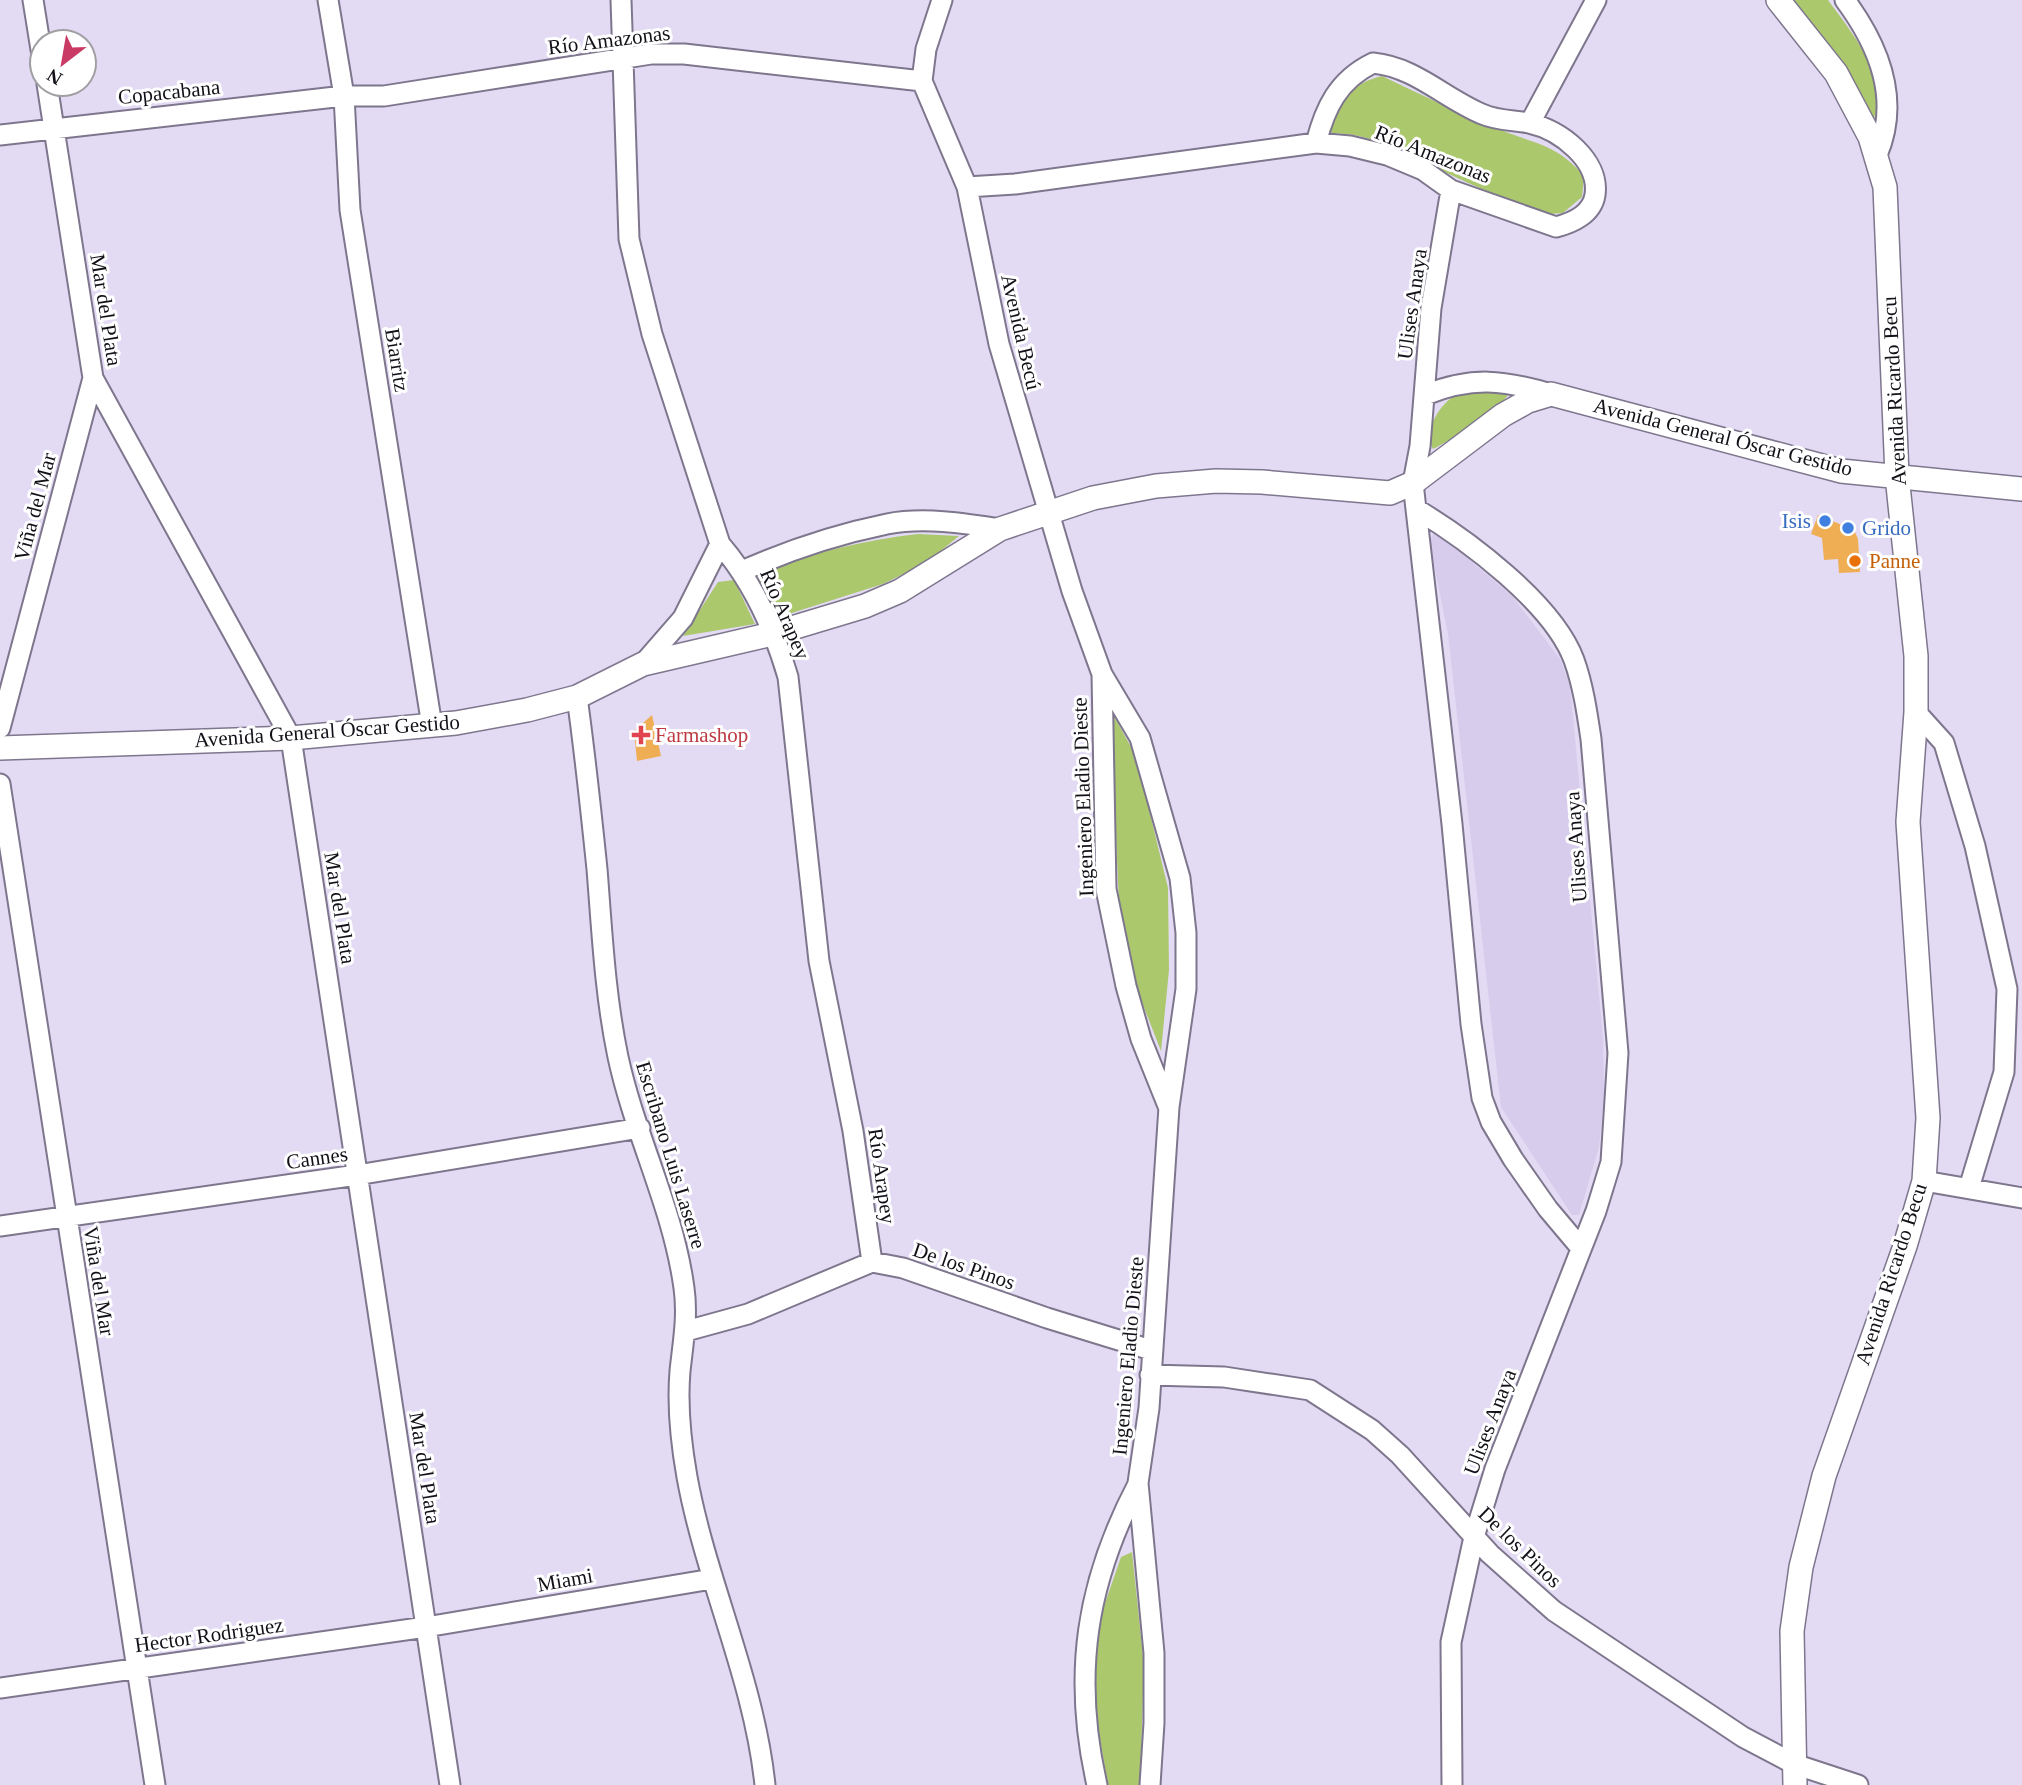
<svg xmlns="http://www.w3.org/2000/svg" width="2022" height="1785" font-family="Georgia,serif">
<rect width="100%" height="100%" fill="#e3daf4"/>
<path fill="#d7ccec" d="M1436 531 1513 597 1560 659 1570 685 1603 1038 1604 1096 1599 1147 1579 1215H1572L1501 1107 1448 634 1429 540Z"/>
<path fill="#abc86d" d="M1794 0H1828C1852 33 1891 79 1873 121L1850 76Z
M1382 76C1422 95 1464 116 1506 132 1540 145 1558 146 1584 176L1582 197 1563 213 1550 214C1515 202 1481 190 1449 174 1409 155 1377 134 1332 133L1329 127C1342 101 1351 83 1382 76Z
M1484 390 1509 393C1505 405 1447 443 1433 449 1421 431 1443 398 1461 393 1468 391 1476 391 1484 390Z
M918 534 959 536 926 563 883 584 776 618 756 584 763 569C815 553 864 540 918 534Z
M734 580 755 624 683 636 718 582Z
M1111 711 1136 756 1168 888 1169 970 1161 1051 1136 987 1119 906Z
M1132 1552 1144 1666 1140 1785H1108L1093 1698 1096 1629 1121 1557Z"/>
<path fill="#efae54" d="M1818 515 1854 530 1858 539 1860 572 1839 573 1838 559 1824 560 1822 538 1811 534Z
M652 715 661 756 637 761 634 731Z"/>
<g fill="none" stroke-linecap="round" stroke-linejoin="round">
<g stroke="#7e768d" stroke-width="23">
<path id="minor" d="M33 0 42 56
M328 0 344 96 350 210 432 726
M621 0 629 239 652 334 720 544C752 581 774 629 788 677L819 961 853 1131 872 1262
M942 0 926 49 922 81 967 187 999 344 1072 591 1102 674 1140 738 1180 878 1186 933V989L1169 1107 1149 1408 1138 1483 1154 1653V1723L1150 1785
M1845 0C1879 46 1901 99 1877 155
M1373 63C1415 67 1444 98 1482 114 1498 121 1513 120 1529 123 1561 130 1600 161 1595 195 1592 214 1572 223 1556 227L1451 190 1423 170 1387 155 1350 146 1316 143C1325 108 1338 80 1373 63Z
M47 84 93 378 291 738 450 1785
M1530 123 1596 0
M0 135 344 96H384L651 54H684L922 81
M967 187 1015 184 1316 143
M1451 190 1431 308 1420 446 1413 483 1452 824 1471 1024 1482 1098 1491 1122 1513 1159 1548 1209 1580 1247
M1425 395C1473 376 1503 380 1551 394
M1416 509C1466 539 1553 603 1574 660 1583 685 1587 712 1591 739L1618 1053 1611 1162 1596 1211 1495 1469 1474 1537 1451 1642 1452 1785
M742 571C787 551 838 534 887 524 923 517 964 523 1000 529
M643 664 683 618 720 544
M1102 674 1106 889 1126 986 1141 1039 1168 1106
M577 697C585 754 591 811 597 869 602 932 605 995 618 1057 635 1136 673 1207 684 1288 688 1316 683 1343 680 1371 677 1406 681 1443 687 1477 706 1581 754 1679 765 1785
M1916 712 1944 743 1975 846 2007 989 2004 1072 1969 1188
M0 728 93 378
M0 784 155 1785
M1924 1181 2022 1198
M0 1226 357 1175 640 1128
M686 1331 748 1314 872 1262 903 1268 1047 1318 1151 1350
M1150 1375 1224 1377 1310 1390 1372 1430 1400 1455 1490 1554 1554 1611 1743 1737 1794 1764 1858 1785
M0 1688 426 1627 712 1579
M1097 1785C1072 1675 1086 1583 1138 1484"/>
</g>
<g stroke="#7e768d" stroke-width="26">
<path id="tertiary" d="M1778 0 1836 73 1870 137 1885 187 1897 476 1916 656V712L1908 822 1928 1118 1924 1181 1905 1246 1824 1476 1801 1567 1792 1631 1795 1785
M0 748 291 738 456 723 527 710 577 697 643 664 772 634 865 606 900 591 1000 529 1093 498 1156 486 1216 481 1262 482 1390 493 1413 483 1503 415 1528 401 1551 394 1841 471 2022 489"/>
</g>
<use href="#minor" stroke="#fff" stroke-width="19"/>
<use href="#tertiary" stroke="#fff" stroke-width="23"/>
</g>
<g fill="#3f7fe0" stroke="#fff" stroke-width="2.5">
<circle cx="1825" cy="521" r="7"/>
<circle cx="1848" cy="528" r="7"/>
</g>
<circle fill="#e8710a" stroke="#fff" stroke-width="2.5" cx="1855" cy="561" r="7"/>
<path fill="#e0444e" stroke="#fff" stroke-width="2.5" d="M637.5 724.5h7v7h7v7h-7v7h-7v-7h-7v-7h7z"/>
<g text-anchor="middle" stroke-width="6" stroke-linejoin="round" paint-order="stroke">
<g font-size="21" fill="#131018" stroke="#fff">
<text transform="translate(609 40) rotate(-7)" y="7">Río Amazonas</text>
<text transform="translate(169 92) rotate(-6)" y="7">Copacabana</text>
<text transform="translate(1433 154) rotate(22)" y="7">Río Amazonas</text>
<text transform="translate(1412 304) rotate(-82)" y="7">Ulises Anaya</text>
<text transform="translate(106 310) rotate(81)" y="7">Mar del Plata</text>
<text transform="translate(1021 332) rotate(77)" y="7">Avenida Becú</text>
<text transform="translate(397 360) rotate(81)" y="7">Biarritz</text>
<text transform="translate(1894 391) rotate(-93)" y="7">Avenida Ricardo Becu</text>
<text transform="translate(1723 437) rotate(14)" y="7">Avenida General Óscar Gestido</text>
<text transform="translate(35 507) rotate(-75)" y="7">Viña del Mar</text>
<text transform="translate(785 614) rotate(67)" y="7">Río Arapey</text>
<text transform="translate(327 731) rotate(-4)" y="7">Avenida General Óscar Gestido</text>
<text transform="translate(1083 797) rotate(-92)" y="7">Ingeniero Eladio Dieste</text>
<text transform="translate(1576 847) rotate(-94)" y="7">Ulises Anaya</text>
<text transform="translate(340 908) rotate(81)" y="7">Mar del Plata</text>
<text transform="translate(671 1155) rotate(73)" y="7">Escribano Luis Laserre</text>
<text transform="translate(317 1158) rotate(-8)" y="7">Cannes</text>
<text transform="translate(882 1176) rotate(82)" y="7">Río Arapey</text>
<text transform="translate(964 1266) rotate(19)" y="7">De los Pinos</text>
<text transform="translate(1891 1274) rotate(-72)" y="7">Avenida Ricardo Becu</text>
<text transform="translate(99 1281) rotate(81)" y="7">Viña del Mar</text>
<text transform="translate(1128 1356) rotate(-85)" y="7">Ingeniero Eladio Dieste</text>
<text transform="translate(1490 1422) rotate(-69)" y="7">Ulises Anaya</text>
<text transform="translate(425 1468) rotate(81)" y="7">Mar del Plata</text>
<text transform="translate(1520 1547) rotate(44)" y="7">De los Pinos</text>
<text transform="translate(565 1580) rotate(-10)" y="7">Miami</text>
<text transform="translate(209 1635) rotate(-8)" y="7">Hector Rodriguez</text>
</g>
<g font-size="21" fill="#366cbe" stroke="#fff" text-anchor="end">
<text x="1811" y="528">Isis</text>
<text x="1862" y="535" text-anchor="start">Grido</text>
</g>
<g font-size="21" fill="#c56008" stroke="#fff" text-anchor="start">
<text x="1869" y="568">Panne</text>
</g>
<g font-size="21" fill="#be3a42" stroke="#fff" text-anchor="start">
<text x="655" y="742">Farmashop</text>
</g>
</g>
<g transform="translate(63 63) rotate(211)"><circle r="33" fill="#ffffff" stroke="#a19fa3" stroke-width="2"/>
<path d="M0-5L12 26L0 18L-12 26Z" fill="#c93a64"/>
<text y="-10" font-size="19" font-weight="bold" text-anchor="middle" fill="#131018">N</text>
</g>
</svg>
